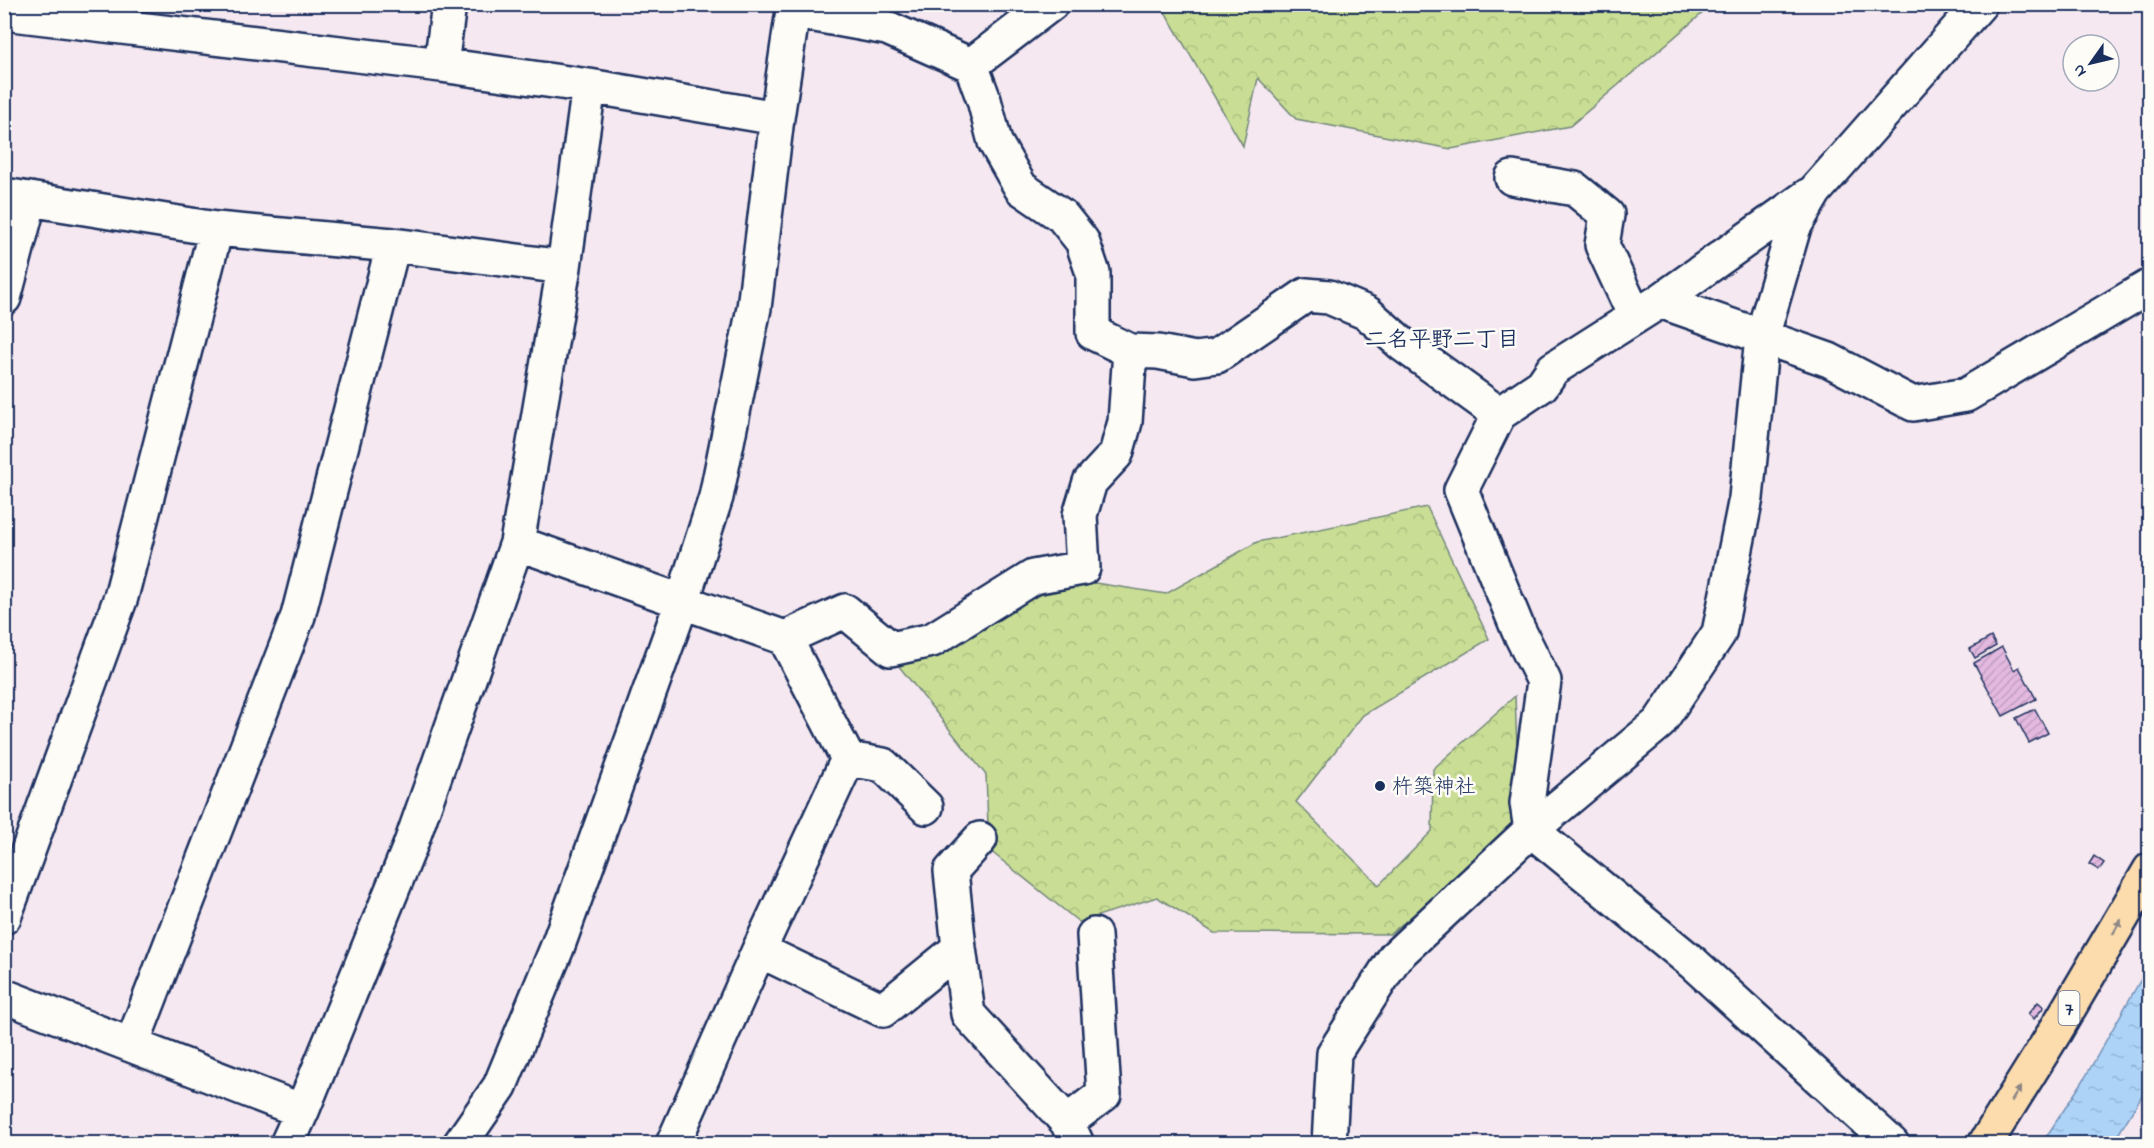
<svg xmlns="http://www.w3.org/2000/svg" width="2154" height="1148" font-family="'Indie Flower','Klee One',sans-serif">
<defs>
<pattern id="forest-crowns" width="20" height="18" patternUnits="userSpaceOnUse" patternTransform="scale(1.5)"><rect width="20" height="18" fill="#c9de94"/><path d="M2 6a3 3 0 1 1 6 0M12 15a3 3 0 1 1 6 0" fill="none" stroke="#acbf82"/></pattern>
<pattern id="water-ripples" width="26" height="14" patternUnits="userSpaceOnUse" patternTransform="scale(1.5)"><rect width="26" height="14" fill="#add4f7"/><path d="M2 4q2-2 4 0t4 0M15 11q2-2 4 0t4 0" fill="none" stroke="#94b6d6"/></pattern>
<pattern id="building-hatch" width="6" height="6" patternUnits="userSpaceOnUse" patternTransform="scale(1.5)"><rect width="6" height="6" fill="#e3b9df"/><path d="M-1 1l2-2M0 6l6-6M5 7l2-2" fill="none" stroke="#c29fc2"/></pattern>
</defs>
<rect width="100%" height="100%" fill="#f5e8f0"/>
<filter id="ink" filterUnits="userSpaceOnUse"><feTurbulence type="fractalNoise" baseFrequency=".0167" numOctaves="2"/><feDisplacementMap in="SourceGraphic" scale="12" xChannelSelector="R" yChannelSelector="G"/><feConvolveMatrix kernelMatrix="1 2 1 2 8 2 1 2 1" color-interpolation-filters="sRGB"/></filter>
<g filter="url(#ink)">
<path fill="url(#forest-crowns)" stroke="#728679" stroke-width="1.5" d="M1161 5H1712L1570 126 1451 149 1296 119 1258 78 1243 146Z
M1427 507 1489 639 1363 715 1296 802 1379 885 1432 831 1433 769 1515 696 1520 827 1390 934 1214 933 1157 897 1079 922 989 850 986 775 898 665 1030 597 1095 583 1166 594 1257 542Z"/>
<path fill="url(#water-ripples)" stroke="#7392ba" stroke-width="1.5" d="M2149 965V1084L2113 1143H2042L2083 1081Z"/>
<path fill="url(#building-hatch)" stroke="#1b2f5e" stroke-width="1.5" d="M1991 637 1996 646 1975 658 1970 649Z
M2002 647 2014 670 2019 667 2036 699 2003 716 1974 663Z
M2035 709 2048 733 2029 743 2016 718Z
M2094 856 2104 863 2099 870 2089 864Z
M2038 1002 2044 1007 2034 1019 2028 1014Z"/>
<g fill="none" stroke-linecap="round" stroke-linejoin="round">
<g stroke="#1b2f5e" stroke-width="38">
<path id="minor" d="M793 11 887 28 971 65 984 100 995 142 1021 188 1062 216 1082 241 1093 273V333L1130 351 1158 352 1195 359 1217 356 1306 295 1329 297 1367 313 1402 344 1499 414
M4 13 441 65 589 86 777 118
M441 65 449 4
M971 65 1051 4
M1512 178 1575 189 1607 215 1602 245 1635 316
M4 195 216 229 393 245 564 267
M1809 195 1660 301 1553 369 1542 385 1499 414 1461 490 1518 629 1544 681 1527 803 1531 830 1693 963 1892 1144
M4 298 30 199
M1660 301 1829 360 1913 404 1966 395 2150 286
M517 543 785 638 848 759 759 950 673 1144
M785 638 845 611 891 649 932 640 1033 577 1083 568 1080 515 1090 482 1116 454 1125 422 1130 351
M848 759 883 765 926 807
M980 839 951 871 959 948 968 1014 1067 1122
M4 917 121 597 216 229
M759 950 883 1010 959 948
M4 996 302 1111
M132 1044 298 616 393 245
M287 1144 302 1111 410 846 517 543 564 267 589 86
M460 1144 500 1086 557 948 682 602 716 497 754 308 777 118 794 4
M1077 1144 1067 1122 1104 1094 1094 935
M1329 1144 1334 1053 1395 957 1531 830 1659 723 1719 633 1746 498 1762 337 1794 227 1815 191 1980 4"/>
</g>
<g stroke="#1b2f5e" stroke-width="38">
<path id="major" d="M1985 1144 2056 1030 2150 870"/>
</g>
<use href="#minor" stroke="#fdfcf7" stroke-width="33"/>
<use href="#major" stroke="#fcdcac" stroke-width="33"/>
</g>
<defs><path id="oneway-solid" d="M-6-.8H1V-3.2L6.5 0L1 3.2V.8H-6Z" transform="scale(1.5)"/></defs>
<g fill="#8c8685">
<use href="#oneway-solid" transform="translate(2117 927) rotate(-60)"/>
<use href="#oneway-solid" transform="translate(2016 1094) rotate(-58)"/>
</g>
</g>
<circle fill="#1b2f5e" stroke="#fdfcf7" stroke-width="2" cx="1380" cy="786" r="6"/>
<g text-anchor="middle" stroke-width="5" stroke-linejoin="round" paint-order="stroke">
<rect fill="#fdfcf7" stroke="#5f6c8c" stroke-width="1.5" x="2058.5" y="991" width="21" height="34" rx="4.5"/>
<g font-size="20" font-weight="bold" fill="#1b2f5e">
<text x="2069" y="1015">7</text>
</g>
<g font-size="21" fill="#1b2f5e" stroke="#fdfcf7" text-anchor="start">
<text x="1392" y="793">杵築神社</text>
</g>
<g font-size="22" font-weight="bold" fill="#1b2f5e" stroke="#fdfcf7">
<text x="1442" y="346">二名平野二丁目</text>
</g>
</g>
<rect width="2154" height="1148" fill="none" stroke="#fdfcf7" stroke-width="24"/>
<rect x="12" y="12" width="2130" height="1124" fill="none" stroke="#1b2f5e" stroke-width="2" filter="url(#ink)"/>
<g transform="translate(2091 63) rotate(236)"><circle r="28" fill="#fdfcf7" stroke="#a3aaba" stroke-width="1.5"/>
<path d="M0-4.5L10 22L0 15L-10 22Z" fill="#1b2f5e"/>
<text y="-9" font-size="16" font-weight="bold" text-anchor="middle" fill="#1b2f5e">N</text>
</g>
</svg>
